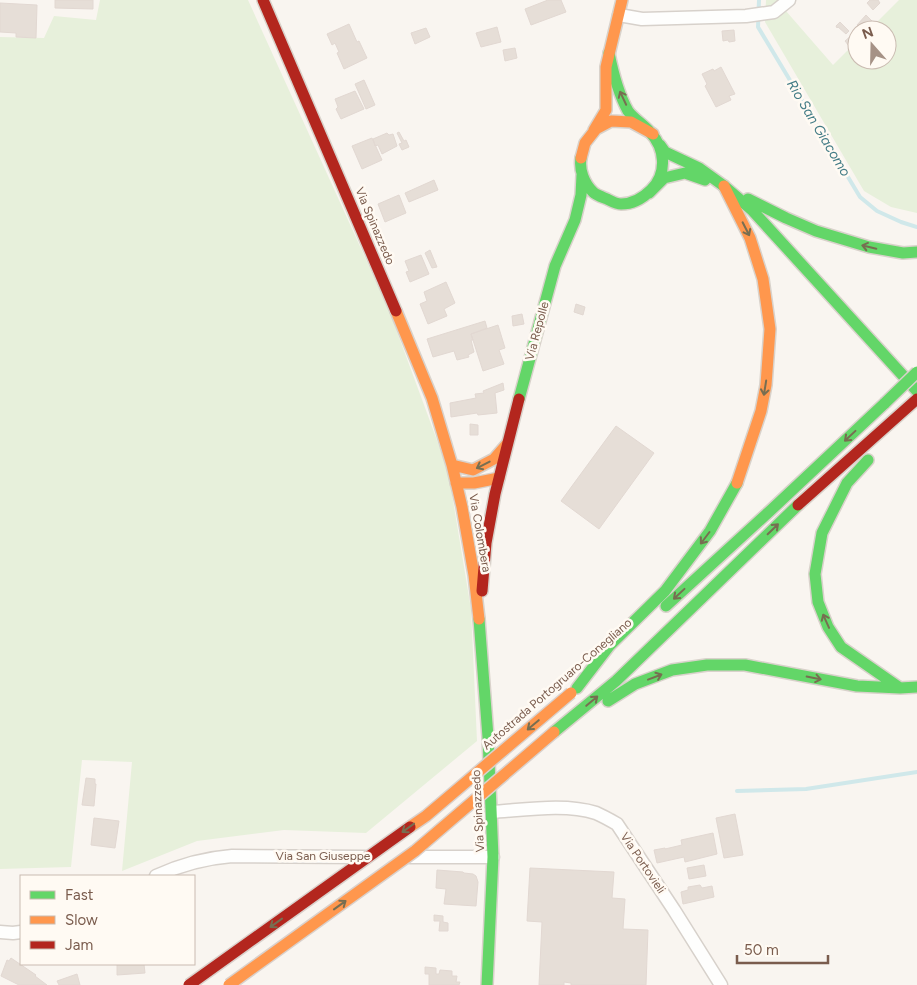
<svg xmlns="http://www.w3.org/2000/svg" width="917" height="985" font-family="Figtree,sans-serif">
<rect width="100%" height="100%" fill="#f9f5f0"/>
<path fill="#e7f0db" d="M100 0H248L389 310 448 470 471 609 477 741 366 833 284 830 197 841 122 871 132 762 82 760 71 867 0 869V37L44 38 54 16 96 20Z
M766 0H781L779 3 833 65 857 41V60H887V30H869L899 0H917V213L891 207 864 191 765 22Z"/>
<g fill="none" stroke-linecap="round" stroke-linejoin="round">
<path stroke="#d0e8ea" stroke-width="4" d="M759 0 758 27 860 197 877 211 901 222 917 227
M737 791 806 789 917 772"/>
</g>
<path fill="#e6ded7" stroke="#e2d8d2" d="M55 0H93V9L55 8Z
M548 0H561L566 12 531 25 525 9Z
M870 0H878L880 3 873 10 867 3Z
M0 3 37 5 36 38 16 37V33L0 32Z
M866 15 874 23 867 30H862L857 25Z
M840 22 849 31 846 34 838 27 837 28 836 26Z
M349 24 357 42 359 41 367 58 344 69 337 53 339 52 335 43 332 45 327 34Z
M497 27 501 42 481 47 476 33Z
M426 28 430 37 415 44 411 33Z
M734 30 735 41 729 42 728 40 723 41 722 31Z
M853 34 857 40 849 46 845 41Z
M515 48 517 58 505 61 503 50Z
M721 67 735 94 729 96 731 100 716 107 705 86 707 84 702 74 713 69 714 71Z
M364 80 375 105 366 109 355 84Z
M355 91 364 109 341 119 336 109 338 107 335 99Z
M399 132 404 141 406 140 409 147 402 150 399 144 402 143 397 133Z
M387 133 389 135 393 134 397 146 382 154 378 145 375 146 373 139Z
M372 138 382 160 362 169 352 146Z
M434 180 438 190 409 202 405 193Z
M399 195 406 213 385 222 378 204Z
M430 250 437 267 432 268 425 253Z
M421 255 429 274 410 282 406 272 409 271 405 261Z
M446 282 455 303 444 309 447 316 428 324 420 304 427 301 424 292Z
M576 304 585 307 583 315 574 312Z
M522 314 524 324 513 326 512 316Z
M485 321 487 328 471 334 473 340H471L474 352 468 355 469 357 457 360 454 351 433 357 427 339Z
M498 325 505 348 499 350 504 364 483 371 471 334Z
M503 383 504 390 495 393 497 413 478 415 477 413 451 417 450 403 476 398 475 394 484 393 483 391Z
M470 424 478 425V435H470Z
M616 426 654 453 599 529 561 501Z
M86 778 95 779V784H96L94 806 82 805Z
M735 814 743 855 724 858 716 818Z
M94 818 119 821 115 848 91 845Z
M713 833 717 854 685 862 684 857 657 863 654 850 665 848V849L682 845 681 840Z
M704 865 706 876 689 879 687 868Z
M530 868 614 872 612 898 625 899 623 929 648 930 646 985H571V983L564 982V985H539L542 922 527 921Z
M437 870 463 872 464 873 473 874 476 876 478 882 476 906 444 904 446 889 436 888Z
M700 885 702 888 712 886 714 897 683 904 681 892 688 890V887Z
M434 915 443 916V922L448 923V931H439L440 921H434Z
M11 958 36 975 35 976 47 985H19L1 976 7 960 9 961Z
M117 964H144L145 973 117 975Z
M425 967 436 968V974H439L440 970 452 971V976H457L456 982H460L459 985H429V974H425Z
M77 974 80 985H59L57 981Z"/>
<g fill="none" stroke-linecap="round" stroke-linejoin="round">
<g stroke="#d7d1cb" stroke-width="15">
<path id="street" d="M619 15 642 19 746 16 774 12 789 0
M492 812C524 810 565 803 596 813 603 816 610 820 617 824L674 910 721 985
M410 857H493
M156 876C180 865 206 858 232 856L365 857
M0 932 13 933 21 932"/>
</g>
<g stroke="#d9d2cb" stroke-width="14">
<path id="fast" d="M660 145 665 152 699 168 724 186 752 210 917 391
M581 158C579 170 584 183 593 192 596 195 602 197 607 199 611 201 616 204 621 204 632 204 643 198 651 190 668 173 665 148 650 132 643 124 634 119 628 111 618 93 613 73 609 53
M649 193 664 178 685 173 705 180
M748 199 786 218 816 231 869 247 903 253 917 252
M519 399 555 266 575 220 581 195 582 175
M868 460 847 483 822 533 815 574 818 602 828 627 841 647 900 688
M666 606 771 510 885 403
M479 619 488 737 493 857 487 985
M577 688 610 645 665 591 710 531 737 483
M608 701 635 684 672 670 707 665H745L857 686 900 688 917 687
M554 732 616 681 798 505"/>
</g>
<g stroke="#d9d2cb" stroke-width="14">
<path id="slow" d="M594 130 606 110V67L622 0
M581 158 585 143 596 129 611 121 631 122 653 134
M724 186 750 238 763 279 770 329 766 385 761 411 737 483
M396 311 432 398 452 465 462 507 474 575 479 619
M452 465 473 470 494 459 507 444
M456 483H474L499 478"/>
</g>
<g stroke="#d9d2cb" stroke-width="14">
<path id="jam" d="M263 0 396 311
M798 505 917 399
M482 591 486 543 495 494 519 399"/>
</g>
<use href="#street" stroke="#fefefd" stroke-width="12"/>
<use href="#fast" stroke="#63d668" stroke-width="11"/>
<use href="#slow" stroke="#ff974d" stroke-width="11"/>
<use href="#jam" stroke="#b3261e" stroke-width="11"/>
<g stroke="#dad1cc" stroke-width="14" stroke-linecap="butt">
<path id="fast-bridge" d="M885 403 917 372"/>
</g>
<g stroke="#dad1cc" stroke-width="14" stroke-linecap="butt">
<path id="slow-bridge" d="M410 827 426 816 571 693
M229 985 415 851 554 732"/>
</g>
<g stroke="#dad1cc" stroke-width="14" stroke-linecap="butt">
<path id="jam-bridge" d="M189 985 410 827"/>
</g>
<use href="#fast-bridge" stroke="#63d668" stroke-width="11"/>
<use href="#slow-bridge" stroke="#ff974d" stroke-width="11"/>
<use href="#jam-bridge" stroke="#b3261e" stroke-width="11"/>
</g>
<defs><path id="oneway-shaft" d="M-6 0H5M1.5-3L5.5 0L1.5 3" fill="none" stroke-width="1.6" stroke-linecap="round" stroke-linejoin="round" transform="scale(1.25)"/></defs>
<g stroke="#776e51">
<use href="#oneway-shaft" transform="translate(623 98) rotate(-115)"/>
<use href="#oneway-shaft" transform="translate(746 229) rotate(63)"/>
<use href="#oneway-shaft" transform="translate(869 247) rotate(-167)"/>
<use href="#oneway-shaft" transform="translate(765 388) rotate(99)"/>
<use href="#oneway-shaft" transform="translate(850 436) rotate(137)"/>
<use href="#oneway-shaft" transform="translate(483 465) rotate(153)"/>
<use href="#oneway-shaft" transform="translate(773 529) rotate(-44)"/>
<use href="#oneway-shaft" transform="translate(705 538) rotate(127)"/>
<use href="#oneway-shaft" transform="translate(679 594) rotate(137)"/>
<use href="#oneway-shaft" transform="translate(826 621) rotate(-114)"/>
<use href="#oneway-shaft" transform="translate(655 677) rotate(-21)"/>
<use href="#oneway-shaft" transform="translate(814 678) rotate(11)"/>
<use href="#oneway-shaft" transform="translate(592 701) rotate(-40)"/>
<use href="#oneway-shaft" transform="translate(533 725) rotate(140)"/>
<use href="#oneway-shaft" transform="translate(408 828) rotate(144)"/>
<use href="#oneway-shaft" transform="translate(340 905) rotate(-36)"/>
<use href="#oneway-shaft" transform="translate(276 923) rotate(144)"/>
</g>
<g text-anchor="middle" stroke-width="5" stroke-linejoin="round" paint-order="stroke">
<g font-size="12" fill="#7a5c4d" stroke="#fffaf3">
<text transform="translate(375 226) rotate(67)" y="4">Via Spinazzedo</text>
<text transform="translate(537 331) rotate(-75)" y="4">Via Repolle</text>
<text transform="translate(480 533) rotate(80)" y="4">Via Colombera</text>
<text transform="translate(557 684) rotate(-41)" y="4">Autostrada Portogruaro-Conegliano</text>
<text transform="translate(478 811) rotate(-93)" y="4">Via Spinazzedo</text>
<text x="323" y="860">Via San Giuseppe</text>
<text transform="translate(643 863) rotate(56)" y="4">Via Portovieli</text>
</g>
<g font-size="14" font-style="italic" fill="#437c86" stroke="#fffaf3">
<text transform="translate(819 128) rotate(59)" y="5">Rio San Giacomo</text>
</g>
</g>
<rect x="20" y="875" width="175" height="90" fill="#fffaf3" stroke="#cabbb1"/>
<rect x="30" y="891" width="25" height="8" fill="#63d668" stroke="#cabbb1"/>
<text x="65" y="900" font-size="15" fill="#7a5c4d">Fast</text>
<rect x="30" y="916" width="25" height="8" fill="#ff974d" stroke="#cabbb1"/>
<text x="65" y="925" font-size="15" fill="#7a5c4d">Slow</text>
<rect x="30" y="941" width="25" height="8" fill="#b3261e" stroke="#cabbb1"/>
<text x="65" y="950" font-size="15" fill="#7a5c4d">Jam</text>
<g transform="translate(872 45) rotate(340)"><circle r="24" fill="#fffaf3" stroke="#cabbb1"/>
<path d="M0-4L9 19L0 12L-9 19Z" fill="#a69286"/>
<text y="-8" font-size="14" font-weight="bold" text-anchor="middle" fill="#7a5c4d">N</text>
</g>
<path d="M737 955v8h91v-8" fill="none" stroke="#7a5c4d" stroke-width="2.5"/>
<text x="744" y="955" font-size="15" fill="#7a5c4d" stroke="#fffaf3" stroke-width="4" paint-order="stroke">50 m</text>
</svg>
